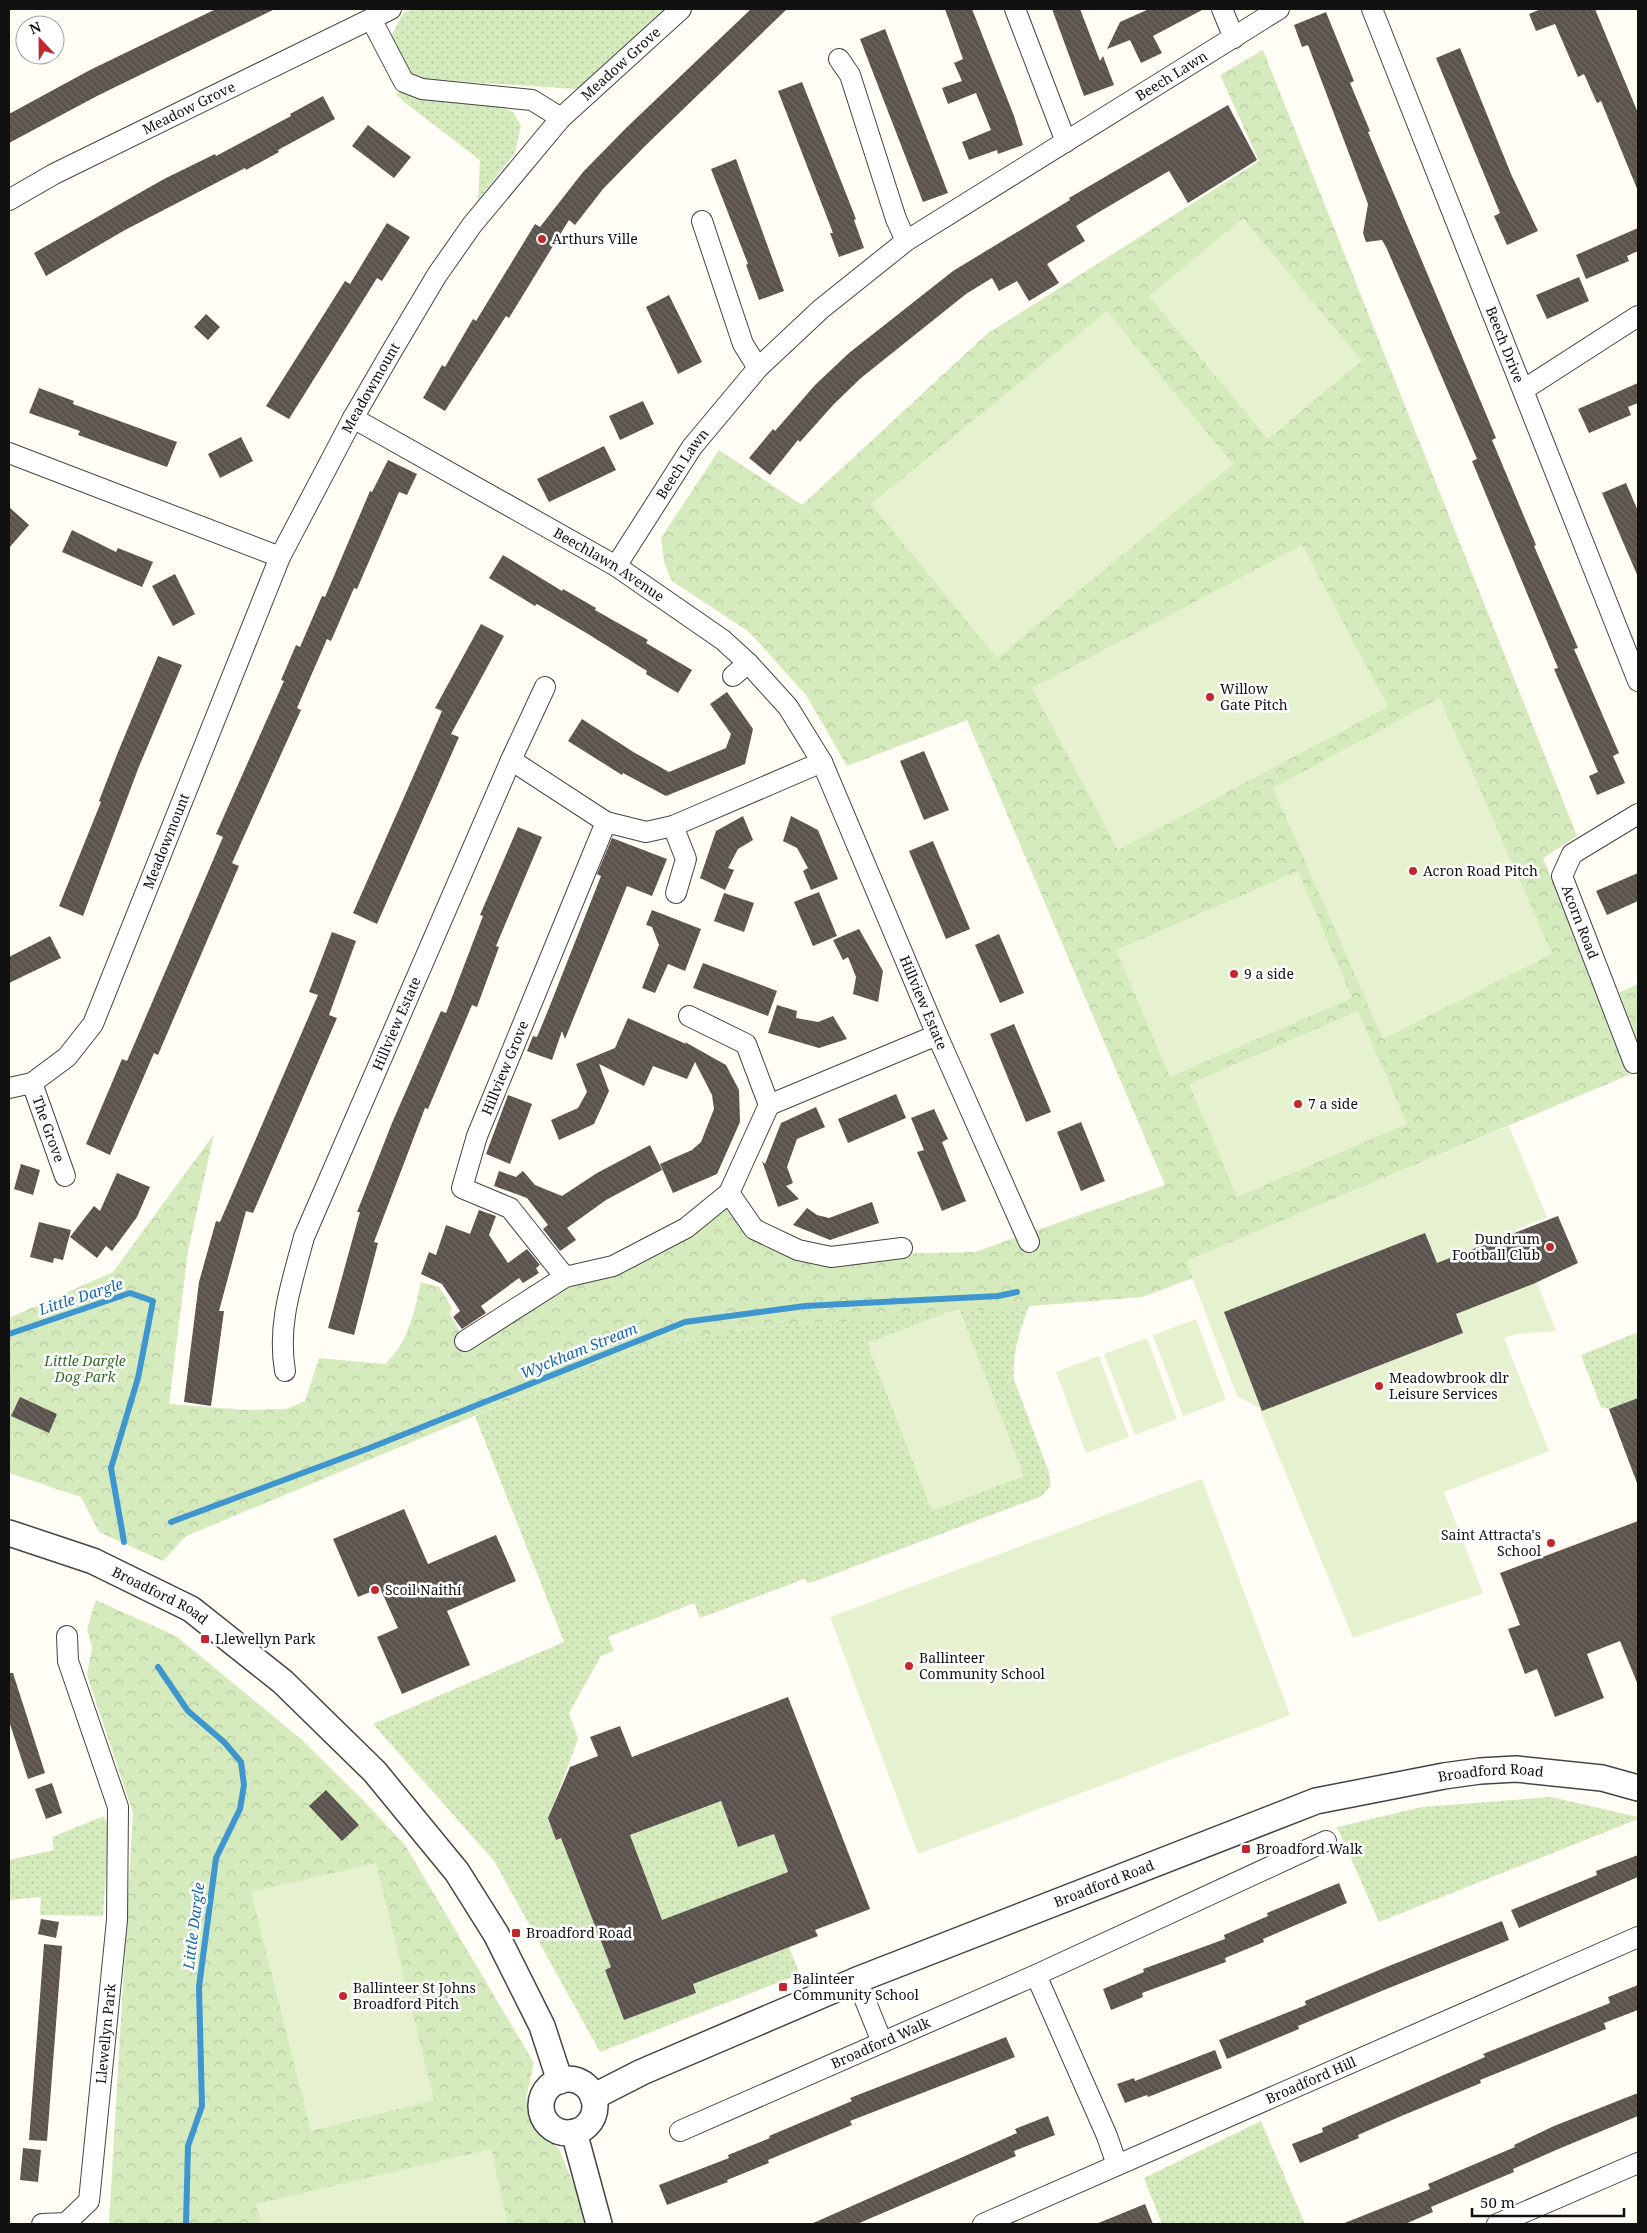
<svg xmlns="http://www.w3.org/2000/svg" width="1647" height="2233" font-family="'Noto Serif',serif">
<defs>
<pattern id="grass-dots" width="8" height="8" patternUnits="userSpaceOnUse" patternTransform="scale(1.25)"><rect width="8" height="8" fill="#d5ebbd"/><path d="M2 2h.1M6 6h.1" fill="none" stroke="#b6c8a1" stroke-width="1.8" stroke-linecap="round"/></pattern>
<pattern id="park-crowns" width="20" height="18" patternUnits="userSpaceOnUse" patternTransform="scale(1.25)"><rect width="20" height="18" fill="#d5ebbd"/><path d="M2 6a3 3 0 1 1 6 0M12 15a3 3 0 1 1 6 0" fill="none" stroke="#b6c8a1"/></pattern>
<pattern id="building-back-hatch" width="6" height="6" patternUnits="userSpaceOnUse" patternTransform="scale(1.25)"><rect width="6" height="6" fill="#5a524d"/><path d="M-1 5l2 2M0 0l6 6M5-1l2 2" fill="none" stroke="#6d6662"/></pattern>
</defs>
<rect width="100%" height="100%" fill="#fffdf5"/>
<path fill="url(#grass-dots)" d="M412 9H668L593 78 577 89 422 79 406 69 392 35 403 13Z
M400 91C428 103 495 96 512 112 516 115 518 121 521 125L515 153 478 200 480 160 404 102 396 94Z
M1029 1305C1020 1331 1012 1352 1014 1380L1049 1472 1051 1485 1042 1496 813 1582 808 1583 804 1579 700 1618 694 1603 608 1637 614 1651 601 1656 569 1713 578 1739 552 1809 611 1967 605 1970 624 2020 696 1993 693 1984 789 1947 800 1974 600 2052 494 1861 373 1724 564 1642 475 1416 635 1349 746 1329Z
M1638 1332V1398L1609 1409 1601 1407 1581 1355Z
M1551 1797 1638 1817V1819L1379 1922 1337 1827 1422 1807Z
M721 1801 738 1847 774 1834 788 1872 662 1920 630 1835Z
M104 1816 109 1828 103 1916 40 1915 41 1897 9 1900V1860L54 1850 52 1837Z
M1261 2121 1305 2224H1162L1144 2178Z"/>
<path fill="url(#park-crowns)" d="M1263 50 1577 836 1543 858 1603 1000 1638 984V1071L1187 1261 1193 1278 1142 1297 746 1329 635 1349 186 1536 163 1561 99 1532 81 1497 9 1473V1318L113 1272 214 1134 188 1251 169 1404 247 1410 286 1409 305 1401 319 1358 385 1364C409 1342 414 1312 421 1282L439 1287 452 1308 449 1313 463 1337 515 1305 616 1264 728 1199 797 1256 975 1252 1165 1185 967 720 847 766 806 695 749 632 672 581 664 562 661 538 719 450 802 505 987 334 1259 161 1220 75Z
M96 1600 176 1636 301 1739 365 1802 405 1845 534 2063 526 2098 531 2123 559 2149 578 2196 584 2224H109L133 1813 87 1675 92 1647 87 1629Z"/>
<path fill="#e6f2cf" d="M1243 218 1362 361 1268 439 1149 296Z
M1107 311 1233 464 997 658 871 504Z
M1302 545 1388 707 1118 850 1032 688Z
M1440 698 1552 954 1383 1039 1273 788Z
M1298 871 1352 998 1170 1077 1116 950Z
M1358 1011 1407 1124 1237 1197 1189 1084Z
M1509 1126 1547 1217 1516 1229 1556 1331 1517 1334 1504 1338 1549 1451 1444 1492 1483 1593 1353 1638 1259 1408 1237 1396 1186 1261Z
M959 1308 1024 1476 932 1511 867 1343Z
M1196 1319 1226 1400 1183 1416 1153 1335Z
M1147 1338 1177 1419 1135 1435 1104 1354Z
M1099 1356 1129 1437 1086 1453 1056 1372Z
M1202 1479 1290 1715 918 1854 830 1617Z
M376 1863 434 2100 311 2131 251 1892Z
M491 2149 508 2224H261L256 2204Z"/>
<g fill="none" stroke-linecap="round" stroke-linejoin="round">
<path stroke="#3f96cf" stroke-width="6" d="M9 1334 130 1293 153 1301 138 1378 111 1468 124 1542
M171 1522 367 1449 685 1322 805 1306 998 1296 1017 1292
M158 1667 188 1711 224 1742 241 1762 244 1785 240 1809 216 1858 199 1987 202 2106 188 2146 186 2224"/>
</g>
<path fill="url(#building-back-hatch)" fill-rule="evenodd" d="M216 9H275L97 96 9 143V114L90 70Z
M751 9H787L645 146 603 189 575 225 569 220 509 318 506 316 445 411 423 398 442 365 445 367 473 319 476 321 535 224 540 227 583 172 626 128Z
M945 9H972L1014 116 1023 145 998 154 997 150 969 160 962 142 991 130 976 93 948 104 942 88 962 81 954 63 963 59Z
M1052 9H1080L1100 61 1103 56 1114 85 1084 96Z
M1149 9H1204L1153 36 1162 53 1141 63 1130 40 1107 49 1120 22Z
M1541 9H1595L1638 113V191L1601 101 1597 103 1584 74 1578 77 1555 24 1536 31 1529 14Z
M1326 12 1354 81 1350 83 1370 131 1368 132 1496 438 1492 440 1536 545 1534 546 1578 648 1574 649 1619 753 1613 756 1625 783 1597 795 1589 776 1598 772 1554 669 1558 668 1472 461 1477 459 1387 249 1382 240 1366 242 1363 233 1368 204 1308 45 1302 47 1294 25Z
M885 29 948 193 923 202 860 39Z
M1460 48 1511 174 1538 231 1507 245 1494 216 1500 213 1436 58Z
M802 82 856 219 854 220 864 248 839 257 830 233H833L778 91Z
M323 96 335 119 278 150 279 152 246 170 245 168 125 230 46 276 34 253 164 179 215 154 216 156 291 116 290 114Z
M1228 105 1257 160 1188 203 1169 171 1099 212 1076 226 1085 241 1047 264 1059 283 1029 301 1017 281 999 291 992 278 966 294 861 378 834 404 800 442 798 440 770 475 749 458 773 429 775 431 815 385 849 353 953 271 1070 200 1069 198Z
M368 125 411 157 394 178 352 146Z
M736 159 784 291 759 300 746 265 748 264 711 169Z
M387 223 410 237 382 281 377 278 289 419 266 406 345 281 350 284Z
M1638 228V251L1627 256 1629 261 1586 279 1576 255Z
M1579 277 1589 301 1547 319 1536 295Z
M669 295 702 362 678 374 646 307Z
M206 314 220 327 208 340 194 327Z
M1638 383V403L1628 407 1631 415 1589 433 1578 409Z
M39 388 74 401 73 404 177 442 167 467 78 435 80 431 29 413Z
M643 401 654 424 620 440 609 416Z
M241 437 253 461 220 478 208 454Z
M604 446 616 470 549 502 537 479Z
M388 460 417 474 407 495 399 492 357 589 354 588 331 641 327 639 297 708 301 710 232 863 239 866 158 1055 154 1053 110 1155 86 1144 122 1059 127 1061 223 837 216 834 284 681 281 680 296 645 300 647 322 596 325 597 370 491 372 492Z
M1626 483 1638 511V577L1602 493Z
M9 507 29 525 9 548Z
M72 530 116 552 118 548 153 562 142 587 62 552Z
M503 555 562 591 563 589 596 608 595 610 648 640 646 643 692 670 678 693 646 674 647 671 588 634 537 604 535 606 489 578Z
M175 574 195 614 173 626 152 586Z
M481 624 504 636 451 734 459 737 377 924 353 913 442 711 435 708Z
M158 656 182 665 138 769 83 916 59 906 101 802 99 801 118 752Z
M727 692 753 729 745 764 666 796 623 773 622 775 568 741 582 719 635 753 669 772 726 748 731 734 710 704Z
M924 751 949 810 924 820 900 761Z
M743 816 753 840 738 849 728 868 734 870 725 890 700 878 716 831Z
M791 816 818 830 838 879 811 890 803 871 808 868 797 848 783 841Z
M518 827 542 837 496 946 499 947 477 1007 472 1005 428 1109 425 1108 374 1242 378 1243 354 1335 328 1328 360 1212H357L392 1123 441 1011 446 1013 483 916 480 915Z
M612 838 667 859 652 896 627 886 565 1039 562 1031 552 1060 527 1051 533 1036 537 1037 549 1008 601 876 597 874Z
M933 841 970 929 946 939 909 851Z
M1638 873V901L1607 915 1596 891Z
M819 892 837 936 813 946 794 902Z
M724 893 754 903 744 932 714 921Z
M652 910 701 929 685 971 668 964 655 993 642 988 659 945 652 927 646 925Z
M859 929 883 971 878 1002 853 994 856 977 848 957 843 960 833 940Z
M332 932 356 941 329 1015 337 1018 253 1213 246 1211 219 1311H224L211 1406 184 1402 199 1282 216 1221 220 1222 318 995 309 992Z
M999 934 1024 993 1000 1003 975 945Z
M50 936 61 958 9 983V957Z
M703 963 777 991 768 1016 693 988Z
M777 1005 797 1011 796 1018 818 1022 833 1016 847 1039 819 1048 768 1033Z
M628 1018 686 1044 685 1042 726 1065 739 1090 740 1122 717 1174 673 1193 660 1164 692 1150 701 1142 714 1109 712 1095 695 1062 687 1079 653 1066 644 1086 599 1064 609 1091 594 1124 559 1140 551 1120 578 1108 587 1092 576 1064 615 1048Z
M1014 1024 1051 1112 1026 1122 990 1034Z
M896 1094 906 1118 848 1143 838 1119Z
M508 1095 532 1104 510 1164 486 1154Z
M816 1107 825 1127 797 1139 787 1167 793 1183 786 1186 799 1199 778 1207 762 1161 765 1164 781 1123Z
M934 1109 948 1139 942 1142 966 1201 942 1211 917 1152 924 1150 911 1118Z
M1081 1122 1105 1181 1081 1191 1057 1132Z
M650 1145 662 1170 606 1200 567 1228 576 1240 560 1251 543 1229 548 1225 527 1198 494 1186 499 1171 516 1177 523 1171 535 1185 562 1196 597 1173Z
M21 1164 40 1170 33 1195 14 1189Z
M117 1173 150 1187 137 1217 112 1251 106 1246 97 1258 70 1237 94 1206 100 1211Z
M872 1202 879 1223 830 1240 793 1225 807 1208 817 1215 829 1218Z
M479 1210 496 1216 489 1235 508 1263 527 1249 540 1265 536 1268 539 1273 523 1283 519 1278 481 1306 486 1313 462 1329 453 1317 460 1311 442 1284 421 1274 429 1252 436 1255 446 1225 470 1234Z
M1558 1216 1578 1263 1533 1284 1456 1314 1463 1333 1262 1411 1224 1312 1425 1233 1437 1263Z
M39 1222 71 1230 63 1260 54 1258 53 1263 30 1257Z
M20 1397 57 1414 49 1433 11 1416Z
M1638 1398V1483H1637L1609 1409Z
M404 1509 428 1564 496 1535 516 1581 447 1611 470 1665 402 1694 377 1637 398 1628 380 1588 358 1597 333 1539Z
M1638 1521V1685L1620 1641 1587 1654 1604 1698 1555 1717 1537 1669 1525 1674 1508 1629 1520 1625 1500 1573Z
M9 1673H13L45 1773 28 1779 9 1721Z
M788 1697 870 1909 815 1930 818 1936 693 1984 696 1993 624 2020 605 1970 611 1967 561 1838 556 1840 548 1818 570 1767 598 1756 590 1737 620 1726 632 1757ZM721 1801 738 1847 774 1834 788 1872 662 1920 630 1835Z
M52 1783 62 1813 46 1819 35 1789Z
M326 1790 359 1825 342 1841 309 1806Z
M1638 1855V1877L1519 1928 1511 1910 1597 1875 1596 1871Z
M1339 1883 1347 1903 1263 1939 1264 1942 1225 1958 1226 1962 1142 1993 1143 1997 1111 2010 1103 1989 1144 1972 1143 1969 1225 1939 1224 1935 1268 1916 1267 1913Z
M41 1919 59 1922 56 1938 38 1934Z
M1502 1921 1509 1940 1384 1990 1298 2026 1299 2029 1227 2059 1219 2040 1306 2005 1305 2001 1384 1968Z
M44 1944 62 1946 47 2141 29 2140Z
M1638 1985V2010L1604 2023 1606 2029 1480 2080 1481 2083 1399 2117 1358 2135 1359 2138 1300 2163 1292 2144 1323 2132 1322 2128 1485 2057 1483 2054 1610 2003 1608 1997Z
M1006 2037 1015 2057 850 2121 852 2125 768 2160 769 2163 727 2180 728 2182 667 2205 659 2185 729 2158 728 2155 770 2138 769 2136 852 2101 850 2098Z
M1215 2050 1222 2068 1148 2097 1147 2095 1125 2103 1117 2084 1134 2078 1135 2081Z
M1638 2093V2116L1556 2150 1513 2169 1514 2172 1431 2207 1433 2212 1405 2224H1342L1430 2189 1428 2184 1515 2147 1514 2145 1554 2126Z
M1048 2116 1055 2135 1014 2151 1016 2156 857 2224H811L1017 2133 1015 2129Z
M23 2148 41 2150 38 2182 20 2180Z
M1145 2204 1153 2224H1096Z"/>
<g fill="none" stroke-linecap="round" stroke-linejoin="round">
<g stroke="#444" stroke-width="22">
<g id="minor">
<path d="M1015 9 1066 142"/>
<path d="M1222 9 1234 38"/>
<path id="s1" d="M1372 9 1638 681"/>
<path d="M371 19 404 82 422 89 532 100 561 118"/>
<path d="M839 59 850 75 896 219 906 241"/>
<path id="s2" d="M9 200 54 174 391 9"/>
<path d="M702 221 743 344 758 368"/>
<path d="M1523 390 1638 316"/>
<path id="s3" d="M353 418 616 566 723 640 748 663 788 707 822 762 937 1035 1029 1242"/>
<path d="M9 453 280 557"/>
<path id="s4" d="M616 566 692 447 758 368 821 309 906 241 1279 9"/>
<path d="M733 676 748 663"/>
<path d="M511 760 606 822 646 832 673 826 822 762"/>
<path d="M673 826 686 859 676 893"/>
<path d="M689 1016 746 1044 769 1105"/>
<path d="M1634 1063 1562 876 1572 854 1638 814"/>
<path id="s5" d="M32 1083 65 1176"/>
<path id="s6" d="M9 1088 32 1083 67 1057 93 1024 280 557 353 418 393 349 437 275 472 225 561 118 681 9"/>
<path d="M729 1193 754 1229 798 1250 831 1257 902 1248"/>
<path id="s7" d="M565 1277 510 1208 462 1188 477 1136 606 822"/>
<path d="M465 1341 565 1277 613 1266 686 1228 729 1193 769 1105 937 1035"/>
<path id="s8" d="M285 1371C277 1323 292 1283 304 1237L511 760 545 687"/>
<path d="M1036 1975 1107 2136 1117 2165"/>
<path d="M857 1980 882 2042"/>
<path id="s9" d="M680 2131 1036 1975 1326 1841"/>
<path id="s10" d="M42 2224 66 2223 89 2201 117 1920 118 1807 68 1661 67 1636"/>
<path id="s11" d="M983 2224 1638 1937"/>
<path d="M1497 2224 1638 2163"/>
</g>
</g>
<g stroke="#444" stroke-width="28">
<g id="tertiary">
<path id="s12" d="M9 1533 93 1561 191 1609 283 1682 375 1772 457 1872 496 1934 542 2026 560 2081"/>
<circle cx="568" cy="2106" r="27"/>
<path id="s13" d="M593 2097 642 2072 857 1980 1316 1801 1444 1776 1480 1771 1516 1769 1602 1778 1638 1788"/>
<path d="M574 2132 599 2224"/>
</g>
</g>
<use href="#minor" stroke="#fff" stroke-width="20"/>
<use href="#tertiary" stroke="#fff" stroke-width="25"/>
</g>
<g fill="#c4262e" stroke="#fff" stroke-width="2">
<circle cx="542" cy="239" r="5"/>
<circle cx="1210" cy="697" r="5"/>
<circle cx="1413" cy="871" r="5"/>
<circle cx="1234" cy="974" r="5"/>
<circle cx="1298" cy="1104" r="5"/>
<circle cx="1550" cy="1247" r="5"/>
<circle cx="1379" cy="1386" r="5"/>
<circle cx="1551" cy="1543" r="5"/>
<circle cx="375" cy="1590" r="5"/>
<rect x="200" y="1634" width="10" height="10" rx="2.5"/>
<circle cx="909" cy="1666" r="5"/>
<rect x="1241" y="1844" width="10" height="10" rx="2.5"/>
<rect x="511" y="1928" width="10" height="10" rx="2.5"/>
<rect x="778" y="1982" width="10" height="10" rx="2.5"/>
<circle cx="343" cy="1996" r="5"/>
</g>
<g text-anchor="middle" stroke-width="5" stroke-linejoin="round" paint-order="stroke">
<g font-size="14" fill="#111" stroke="#fff">
<text dy="5" stroke="none"><textPath href="#s6" startOffset="1216">Meadow Grove</textPath></text>
<text dy="5" stroke="none"><textPath href="#s4" startOffset="752">Beech Lawn</textPath></text>
<text dy="5" stroke="none"><textPath href="#s2" startOffset="202">Meadow Grove</textPath></text>
<text dy="5" stroke="none"><textPath href="#s1" startOffset="361">Beech Drive</textPath></text>
<text dy="5" stroke="none"><textPath href="#s6" startOffset="804">Meadowmount</textPath></text>
<text dy="5" stroke="none"><textPath href="#s4" startOffset="122">Beech Lawn</textPath></text>
<text dy="5" stroke="none"><textPath href="#s3" startOffset="295">Beechlawn Avenue</textPath></text>
<text dy="5" stroke="none"><textPath href="#s6" startOffset="306">Meadowmount</textPath></text>
<text transform="translate(1580 922) rotate(69)" y="5">Acorn Road</text>
<text dy="5" stroke="none"><textPath href="#s3" startOffset="851">Hillview Estate</textPath></text>
<text dy="5" stroke="none"><textPath href="#s8" startOffset="369">Hillview Estate</textPath></text>
<text dy="5" stroke="none"><textPath href="#s7" startOffset="268">Hillview Grove</textPath></text>
<text dy="5" stroke="none"><textPath href="#s5" startOffset="49">The Grove</textPath></text>
<text dy="5" stroke="none"><textPath href="#s12" startOffset="164">Broadford Road</textPath></text>
<text dy="5" stroke="none"><textPath href="#s13" startOffset="959">Broadford Road</textPath></text>
<text dy="5" stroke="none"><textPath href="#s13" startOffset="554">Broadford Road</textPath></text>
<text dy="5" stroke="none"><textPath href="#s10" startOffset="224">Llewellyn Park</textPath></text>
<text dy="5" stroke="none"><textPath href="#s9" startOffset="219">Broadford Walk</textPath></text>
<text dy="5" stroke="none"><textPath href="#s11" startOffset="358">Broadford Hill</textPath></text>
</g>
<g font-size="14" fill="#111" stroke="#fff" text-anchor="start">
<text x="552" y="244">Arthurs Ville</text>
<text x="1220" y="694">Willow<tspan x="1220" dy="16">Gate Pitch</tspan></text>
<text x="1423" y="876">Acron Road Pitch</text>
<text x="1244" y="979">9 a side</text>
<text x="1308" y="1109">7 a side</text>
<text x="1540" y="1244" text-anchor="end">Dundrum<tspan x="1540" dy="16">Football Club</tspan></text>
<text x="1389" y="1383">Meadowbrook dlr<tspan x="1389" dy="16">Leisure Services</tspan></text>
<text x="1541" y="1540" text-anchor="end">Saint Attracta's<tspan x="1541" dy="16">School</tspan></text>
<text x="385" y="1595">Scoil Naithí</text>
<text x="215" y="1644">Llewellyn Park</text>
<text x="919" y="1663">Ballinteer<tspan x="919" dy="16">Community School</tspan></text>
<text x="1256" y="1854">Broadford Walk</text>
<text x="526" y="1938">Broadford Road</text>
<text x="793" y="1984">Balinteer<tspan x="793" dy="16">Community School</tspan></text>
<text x="353" y="1993">Ballinteer St Johns<tspan x="353" dy="16">Broadford Pitch</tspan></text>
</g>
<g font-size="14" font-style="italic" fill="#2f6b1f" stroke="#fff">
<text x="85" y="1366">Little Dargle<tspan x="85" dy="16">Dog Park</tspan></text>
</g>
<g font-size="15" font-style="italic" fill="#1768a6" stroke="#fff">
<text transform="translate(81 1297) rotate(-18)" y="5">Little Dargle</text>
<text transform="translate(579 1351) rotate(-22)" y="5">Wyckham Stream</text>
<text transform="translate(194 1926) rotate(-83)" y="5">Little Dargle</text>
</g>
</g>
<rect width="1647" height="2233" fill="none" stroke="#111111" stroke-width="20"/>
<g transform="translate(40 40) rotate(338)"><circle r="24" fill="#ffffff" stroke="#a0a0a0"/>
<path d="M0-4L9 19L0 12L-9 19Z" fill="#c4262e"/>
<text y="-8" font-size="14" font-weight="bold" text-anchor="middle" fill="#111111">N</text>
</g>
<path d="M1472 2208v8h152v-8" fill="none" stroke="#111111" stroke-width="2.5"/>
<text x="1480" y="2208" font-size="15" fill="#111111" stroke="#ffffff" stroke-width="4" paint-order="stroke">50 m</text>
</svg>
